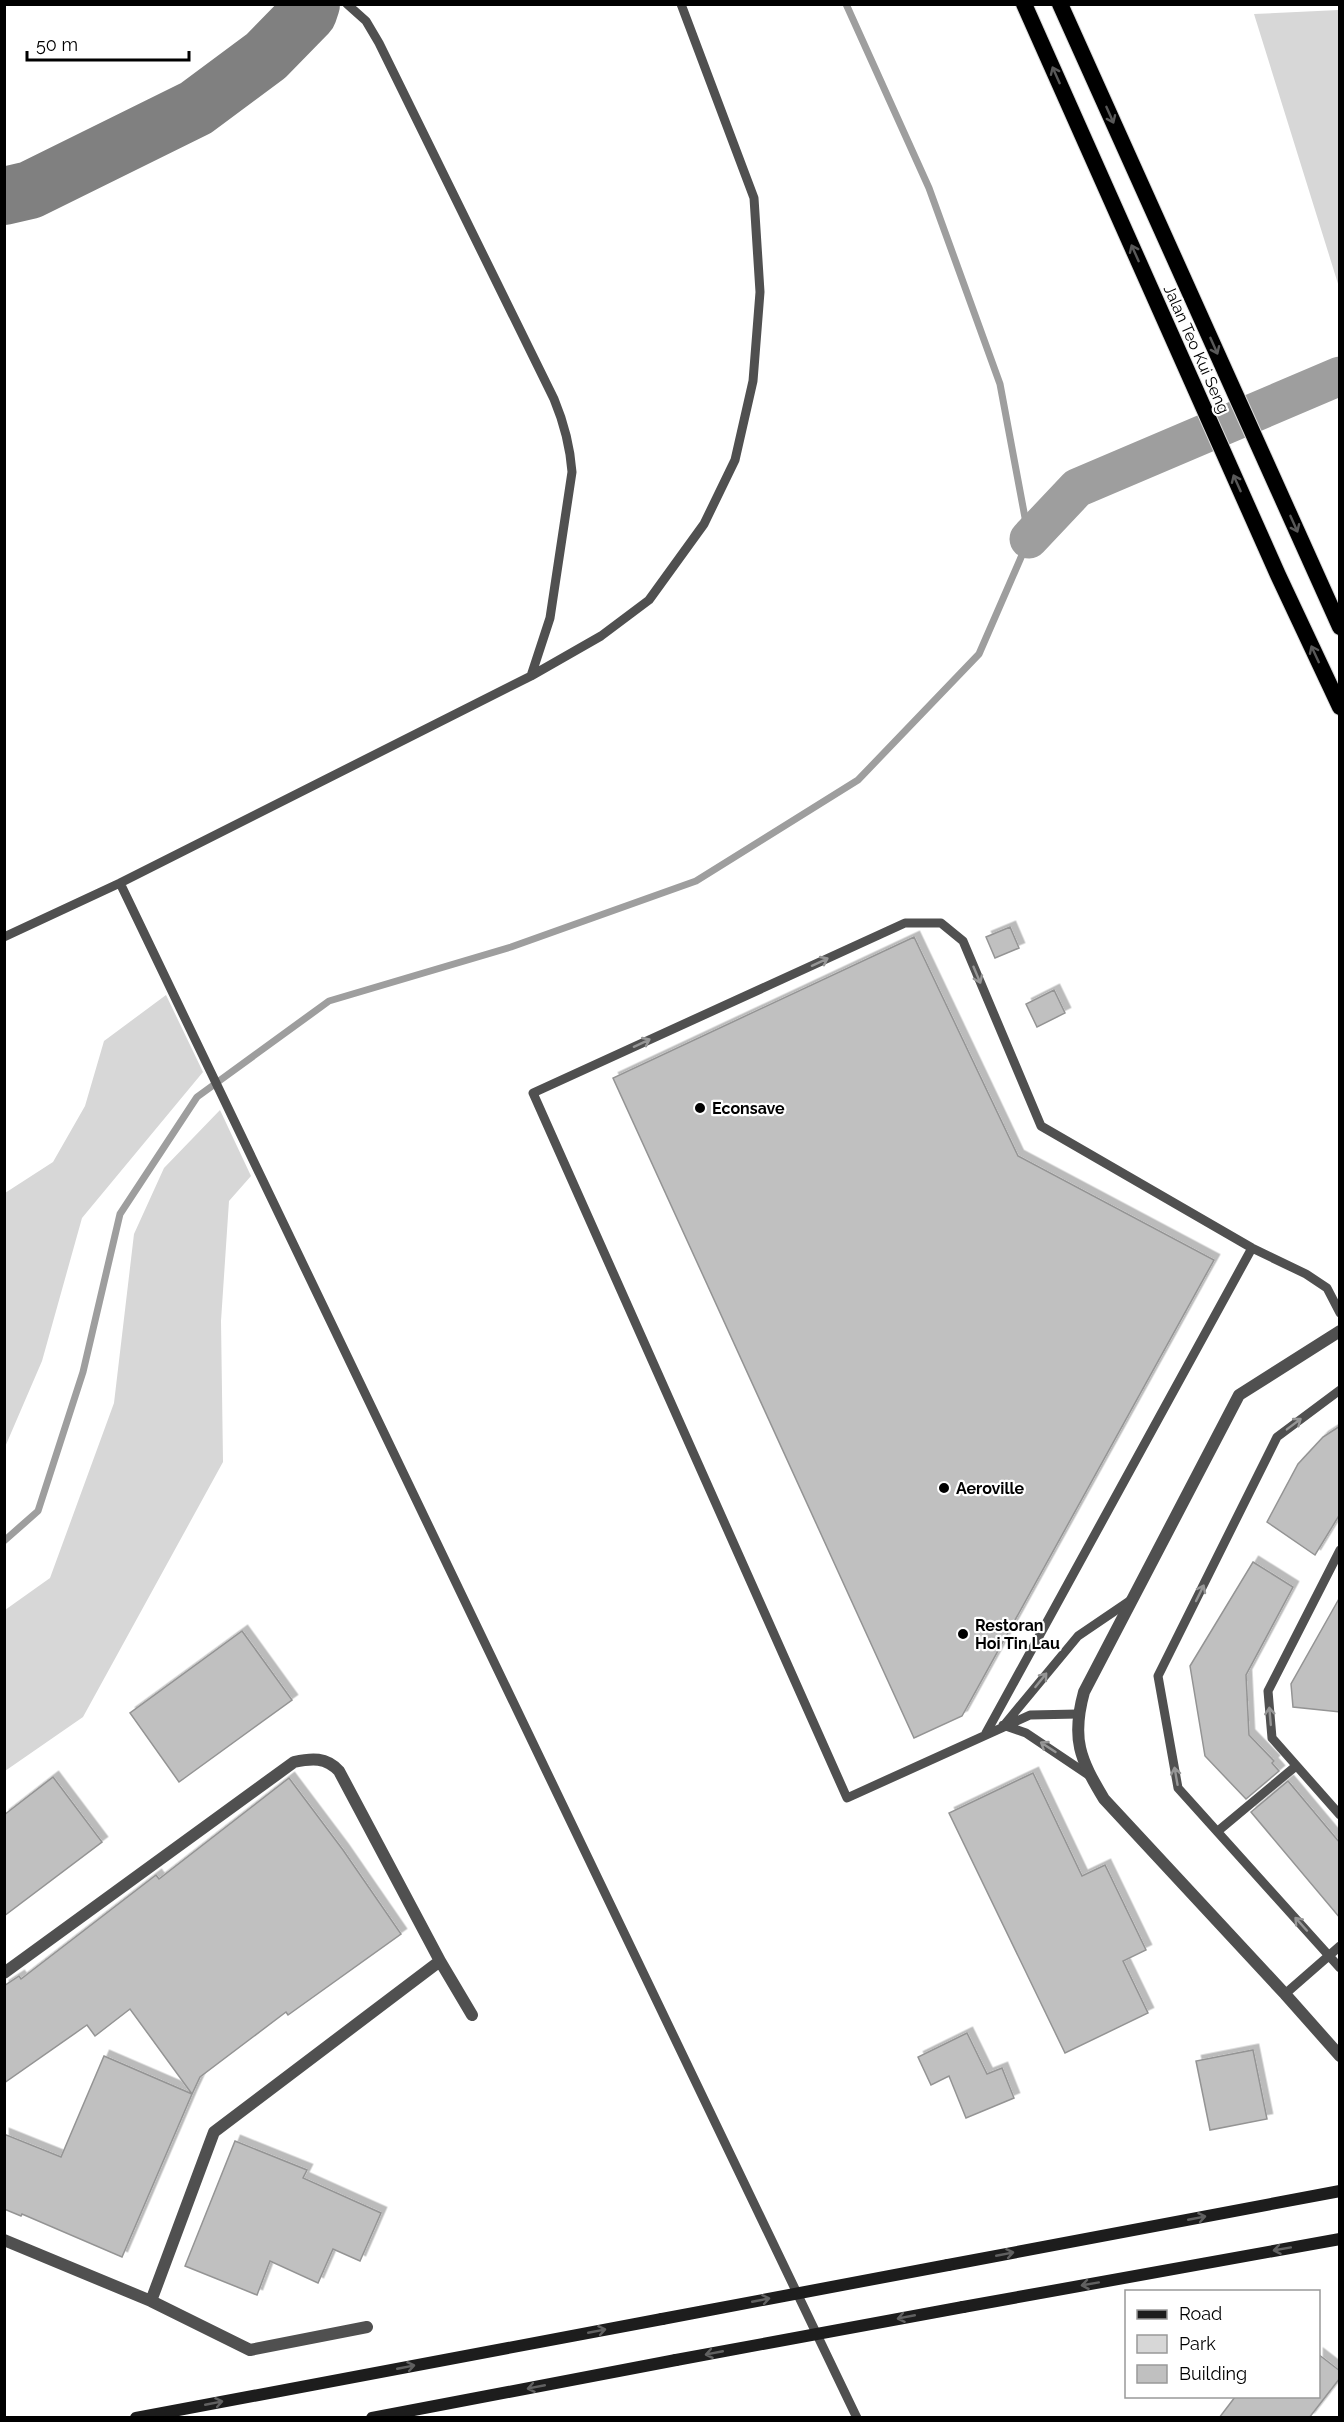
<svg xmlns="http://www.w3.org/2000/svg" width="1344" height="2422" font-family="Raleway,sans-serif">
<defs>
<filter id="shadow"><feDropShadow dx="5.5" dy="-5.5" stdDeviation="0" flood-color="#0004"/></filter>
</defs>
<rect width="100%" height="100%" fill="#fff"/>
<path fill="#d7d7d7" d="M1339 10H1340L1339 287 1254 14Z
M166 995 203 1072 82 1218 42 1361 5 1447V1193L53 1162 85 1106 104 1041Z
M220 1110 251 1176 229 1201 221 1321 223 1462 83 1717 5 1771V1610L50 1578 114 1403 134 1234 164 1168Z"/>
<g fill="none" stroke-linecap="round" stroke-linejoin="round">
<path stroke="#9e9e9e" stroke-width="7" d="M4 1541 38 1511 83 1372 120 1214 197 1097 329 1001 511 947 696 881 858 780 979 654 1029 539 1000 384 929 188 846 4"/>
<path stroke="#9e9e9e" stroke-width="39" d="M1029 539 1077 488 1340 376"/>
<path stroke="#808080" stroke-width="58" d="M4 196 30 190 196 108 266 56 308 13 311 4"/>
</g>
<path fill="#c0c0c0" stroke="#949494" stroke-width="1.5" filter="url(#shadow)" d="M1010 927 1019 948 995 958 986 937Z
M914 937 1018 1156 1214 1260 962 1716 914 1738 613 1078Z
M1054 990 1065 1013 1037 1027 1026 1004Z
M1340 1426V1514L1315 1555 1267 1522 1298 1464 1323 1437Z
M1253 1562 1293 1587 1246 1675 1249 1735 1274 1761 1272 1763 1279 1771 1246 1799 1205 1756 1190 1666Z
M1340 1597V1712L1293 1707 1291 1684Z
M242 1631 292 1700 179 1782 130 1713Z
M1033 1773 1082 1876 1105 1865 1146 1950 1123 1961 1148 2013 1065 2053 949 1813Z
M53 1777 102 1842 4 1916V1815Z
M289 1778 343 1850 401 1934 288 2015 286 2012 200 2077 192 2094 130 2009 95 2036 87 2025 4 2083V1986L19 1976 21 1979 156 1875 159 1879Z
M1288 1781 1340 1843V1918L1251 1812Z
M967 2033 987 2074 1002 2068 1014 2098 966 2118 949 2076 931 2085 918 2057Z
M1253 2050 1267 2119 1210 2130 1196 2061Z
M104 2056 192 2094 122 2257 22 2214 21 2216 4 2209V2134L61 2157Z
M235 2141 307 2170 303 2178 381 2213 360 2261 333 2249 318 2283 270 2261 257 2295 185 2266Z
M1318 2354 1340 2371V2378L1309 2418H1219L1235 2397H1318Z"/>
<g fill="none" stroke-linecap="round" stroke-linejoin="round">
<g stroke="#dbdbdb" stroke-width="18">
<path id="trunk" d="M1024 4 1278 575 1340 707
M1060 4 1340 627"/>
</g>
<path stroke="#505050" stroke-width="9" d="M347 4 366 21 379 43 554 399C564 423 570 445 572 472L550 618 531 676
M120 883 857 2418
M4 937 120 883 531 676 601 636 649 600 704 524 735 460 753 381 760 292 754 198 681 4
M1340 1390 1277 1437 1158 1676 1178 1788 1340 1968
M1340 1550 1268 1691 1272 1738 1340 1815
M1078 1714 1030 1715 847 1798 533 1093 905 923H941L963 941 1041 1126 1252 1248 1306 1274 1327 1288 1340 1313
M1005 1724 1078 1636 1131 1600
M1003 1725 1026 1733 1090 1776
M986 1733 1252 1248
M1218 1831 1296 1766
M1285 1994 1340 1946"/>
<path stroke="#505050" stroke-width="12" d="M1340 1331 1239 1395 1084 1692C1071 1739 1080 1759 1104 1799L1285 1994 1340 2056
M4 1973 294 1762C312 1758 326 1757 339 1771L440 1961 472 2015
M4 2240 151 2301 250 2350 367 2327
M151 2301 214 2132 440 1961"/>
<path stroke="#1d1d1d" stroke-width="12" d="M948 2265 1340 2191
M963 2307 1340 2239
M136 2418 662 2319
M372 2418 676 2360"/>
<use href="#trunk" stroke="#000" stroke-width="16"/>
<path stroke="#1d1d1d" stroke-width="12" d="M662 2319 948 2265
M676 2360 963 2307"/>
</g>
<defs><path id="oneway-shaft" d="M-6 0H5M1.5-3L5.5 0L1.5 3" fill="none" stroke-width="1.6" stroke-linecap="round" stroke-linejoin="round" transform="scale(1.5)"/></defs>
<g stroke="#595959">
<use href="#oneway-shaft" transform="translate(1056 75) rotate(-114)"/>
<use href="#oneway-shaft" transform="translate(1110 115) rotate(66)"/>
<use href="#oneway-shaft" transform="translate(1135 253) rotate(-114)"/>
<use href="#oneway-shaft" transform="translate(1214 346) rotate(66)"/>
<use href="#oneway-shaft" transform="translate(1237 483) rotate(-114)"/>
<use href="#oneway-shaft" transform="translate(1294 524) rotate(66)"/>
<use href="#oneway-shaft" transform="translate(1315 654) rotate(-115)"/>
</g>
<g stroke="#969696">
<use href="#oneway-shaft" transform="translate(820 962) rotate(-25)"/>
<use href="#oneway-shaft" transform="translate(977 975) rotate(67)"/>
<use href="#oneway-shaft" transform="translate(642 1043) rotate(-25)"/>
<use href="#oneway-shaft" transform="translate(1294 1424) rotate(-37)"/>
<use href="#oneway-shaft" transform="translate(1200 1593) rotate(-64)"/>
<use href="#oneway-shaft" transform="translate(1041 1680) rotate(-51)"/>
<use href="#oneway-shaft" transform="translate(1270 1716) rotate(-95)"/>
<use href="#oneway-shaft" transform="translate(1048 1747) rotate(-147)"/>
<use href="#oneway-shaft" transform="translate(1176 1776) rotate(-100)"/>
<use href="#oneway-shaft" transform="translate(1301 1924) rotate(-132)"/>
</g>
<g stroke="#616161">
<use href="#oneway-shaft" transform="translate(1197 2218) rotate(-11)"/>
<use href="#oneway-shaft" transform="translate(1282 2249) rotate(170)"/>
<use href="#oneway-shaft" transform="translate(1005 2254) rotate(-11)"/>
<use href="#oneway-shaft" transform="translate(1090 2284) rotate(170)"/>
<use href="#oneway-shaft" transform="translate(761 2300) rotate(-11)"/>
<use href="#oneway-shaft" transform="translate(906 2317) rotate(169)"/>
<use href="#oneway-shaft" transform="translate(597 2331) rotate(-11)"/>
<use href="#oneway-shaft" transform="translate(714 2353) rotate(169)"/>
<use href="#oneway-shaft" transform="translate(406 2367) rotate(-11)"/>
<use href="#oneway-shaft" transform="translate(536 2387) rotate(169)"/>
<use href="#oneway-shaft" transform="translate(214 2403) rotate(-11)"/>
</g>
<g fill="#000" stroke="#fff" stroke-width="2">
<circle cx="700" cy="1108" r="6"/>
<circle cx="944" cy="1488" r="6"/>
<circle cx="963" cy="1634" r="6"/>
</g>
<g text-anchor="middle" stroke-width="4.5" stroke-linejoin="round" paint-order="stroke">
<g font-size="16" fill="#000" stroke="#fff">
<text transform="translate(1197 349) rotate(66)" y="6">Jalan Teo Kui Seng</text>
</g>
<g font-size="16" font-weight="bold" fill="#000" stroke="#fff" text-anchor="start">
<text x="712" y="1114">Econsave</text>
<text x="956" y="1494">Aeroville</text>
<text x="975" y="1631">Restoran<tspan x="975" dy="18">Hoi Tin Lau</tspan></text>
</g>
</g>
<rect width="1344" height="2422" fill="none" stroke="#000000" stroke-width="12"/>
<rect x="1125" y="2290" width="195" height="108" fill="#ffffff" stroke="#999999" stroke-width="1.5"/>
<rect x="1137" y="2310" width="30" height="9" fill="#1d1d1d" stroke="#999999" stroke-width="1.5"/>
<text x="1179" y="2320" font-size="18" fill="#000000">Road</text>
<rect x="1137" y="2335" width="30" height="18" fill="#d7d7d7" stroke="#999999" stroke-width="1.5"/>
<text x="1179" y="2350" font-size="18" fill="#000000">Park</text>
<rect x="1137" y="2365" width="30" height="18" fill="#c0c0c0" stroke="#999999" stroke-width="1.5"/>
<text x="1179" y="2380" font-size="18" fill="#000000">Building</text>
<path d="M27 51v9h162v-9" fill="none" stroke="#000000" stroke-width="3"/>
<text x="36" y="51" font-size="18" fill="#000000" stroke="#ffffff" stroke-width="4.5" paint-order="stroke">50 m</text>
</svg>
